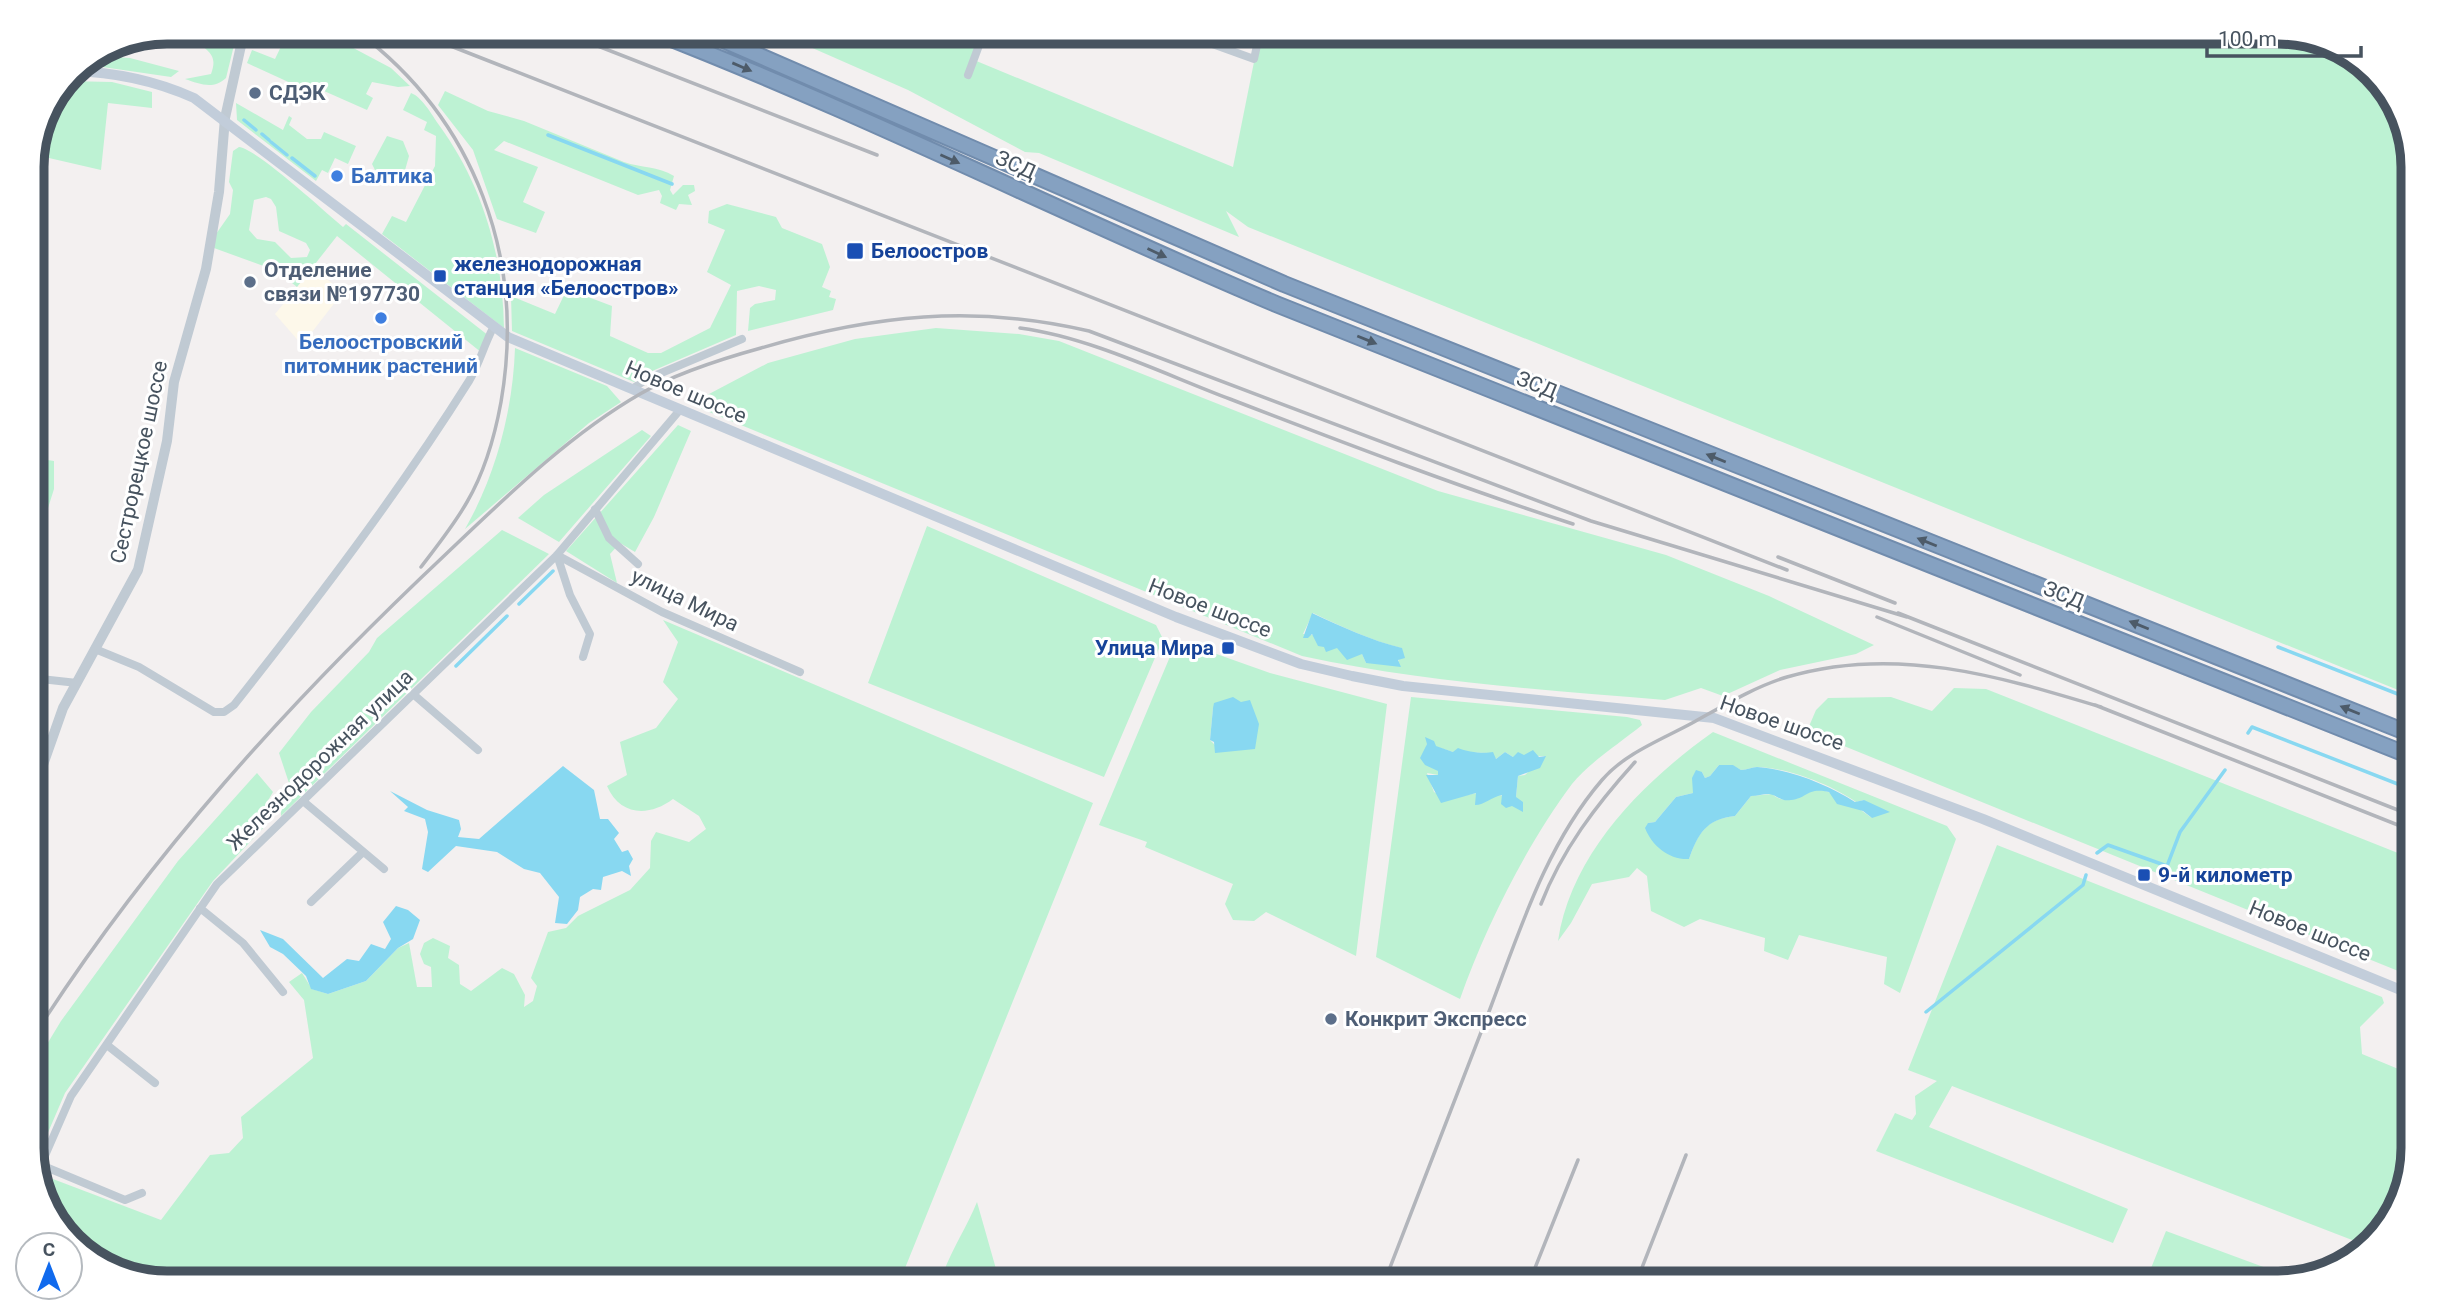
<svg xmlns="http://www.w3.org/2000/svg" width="2445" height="1315" font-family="Roboto,sans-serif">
<rect width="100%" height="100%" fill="#f3f0f0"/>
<path fill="#fdf8ea" d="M313 268 343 292 302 345 275 314Z"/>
<path fill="#bdf2d3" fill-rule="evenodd" d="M193 32 237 33 226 78C213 90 200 84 185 79L211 74C219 53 206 51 193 38Z
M288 32H296L309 39 327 34 391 68 410 86 398 87 372 82 366 94 373 98 367 110 324 91H308L247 63 252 50 275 59Z
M776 32H984L974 60 1233 167 1260 32H2278L2339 46 2391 92 2413 158V696L1248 227 1226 211 1239 237 1039 153 1025 152 908 90Z
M98 53 99 56 130 58 179 71 171 77 82 64Z
M67 81 112 82 152 92V108L108 103 101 170 49 158 32 157Z
M445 91 488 111 524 121 624 162C641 168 658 166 674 176L670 190 673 195 683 185H694L695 191 688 195 692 205 679 204 676 210 660 203 662 196 659 190 638 195 504 141 494 150 538 167 523 202 545 212 536 233 497 219 473 150 438 105Z
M411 93C422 97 432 115 439 125 482 184 503 254 504 328L382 234 392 216 406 222 435 166 436 136 424 130 427 122 403 110Z
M236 103 283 130 289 116 292 118 289 125 307 139H321L324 132 356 146 348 164 335 158 328 173 322 170 316 181 237 120Z
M387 136 403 141 409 156 402 181 396 183 378 176 372 164Z
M239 147C257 149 325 212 343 227L346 224 489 336 482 353 337 236 297 287 277 271 214 248 216 234 230 214 233 190 229 182 233 151ZM266 197 271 199 276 207 279 231 306 243 310 250 307 257 291 258 275 242 257 239 249 230 254 200Z
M727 204 776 217 782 228 822 244 830 267 822 287 831 291 829 297 836 299 833 310 748 331 750 308 755 304 775 300 776 290 759 286 737 291 736 335 643 375 634 382 512 331 511 296 555 314 567 289 612 306 610 336 648 353H661L710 328 731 285 707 272 725 230 708 223 709 211Z
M936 328 1019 334 1059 341 1438 491 1666 555 1769 596 1874 645 1856 654 1780 670 1723 696 1701 688 1665 700C1544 690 1422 682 1302 656L690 404 768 363 855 339ZM1313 613C1342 627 1370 640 1401 648L1398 663H1366L1362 654C1340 656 1324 633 1303 634Z
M515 348 607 386 621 402 589 423 465 529C496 475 513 410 515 348Z
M678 425 691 431 654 517 635 552 620 543 610 554 617 583 566 551Z
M642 430 651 436 559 542 518 518 544 495Z
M41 459 54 461V489L32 559V507L37 493Z
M927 526 1156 625 1163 639 1104 777 868 683Z
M502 530 549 554 281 816V800L291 789 279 753 311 712 369 652 377 638Z
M663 620 1093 803 899 1283H167L106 1269 54 1224 41 1185 45 1176 161 1220 210 1155 229 1153 243 1138 241 1117 313 1058 304 1000 289 982 302 973 312 989 328 994 366 981 398 948 409 943 417 987H432L431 967 424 964 420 954 424 943 433 938 450 946 448 958 459 965 460 984 471 991 502 968 514 974 525 995 524 1007 533 1001 537 986 531 978 548 932 566 928 578 916 630 890 650 868 651 841 656 832 689 842 706 829 699 816 673 799C649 817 620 816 607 786L627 775 620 742 656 728 678 699 663 682 678 642Z
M1177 640 1270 673 1387 704 1356 956 1266 912 1254 921 1233 920 1225 904 1233 884 1145 847 1147 842 1099 825ZM1224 702H1241L1251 709 1215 745 1210 740 1213 708Z
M1954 688 1986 689 2413 859V977L1807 731 1816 710 1828 698 1891 697 1932 711Z
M1411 697 1627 717 1640 720 1642 725C1620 743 1590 762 1572 784 1527 844 1485 928 1460 999L1376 957ZM1427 744 1453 752 1488 753 1496 759 1505 752 1513 757 1545 756 1525 775 1518 776 1516 797 1477 793 1447 799 1434 792 1427 773 1438 775V770L1423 760Z
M1713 732 1947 826 1956 839 1900 993 1884 984 1887 957 1799 935 1788 960 1764 951 1765 938 1700 919 1684 927 1651 911 1647 876 1637 868 1629 877 1592 884 1571 923 1558 941C1571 853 1644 781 1713 732ZM1719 765H1732L1741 770C1747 770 1752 767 1757 767 1788 768 1830 784 1856 802L1864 800 1872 818C1858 808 1836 791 1818 790 1802 789 1789 809 1772 794L1751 796 1735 816C1706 819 1698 833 1689 859 1672 859 1658 835 1648 823L1655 822 1676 797 1693 793 1702 772 1705 778 1710 776Z
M257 773 273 792 263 809 266 825 213 881 65 1093 34 1165 32 1069 61 1021 178 861Z
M1997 845 2382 997 2384 1003 2360 1027 2362 1054 2413 1075V1148L2399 1209 2365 1245 1952 1086 1929 1127 2128 1209 2113 1243 1876 1151 1895 1113 1912 1120 1916 1114 1915 1096 1937 1081 1908 1070Z
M977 1202 1000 1283H940C948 1255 966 1229 977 1202Z
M2166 1231 2296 1279 2279 1283H2145Z"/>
<path fill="#88d8f1" d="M32 207 41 462 37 493 32 507Z
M1312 613C1342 627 1370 640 1402 648L1405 658 1398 660 1401 667 1366 663 1362 654 1347 660 1337 648 1326 652 1324 647 1318 646 1312 634 1308 638H1303Z
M1233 697 1241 702 1250 700 1259 724 1255 749 1215 753 1214 742 1210 740 1213 708 1214 703Z
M1425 737 1434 741 1436 746 1453 752 1458 748C1467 752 1484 754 1493 752L1496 759 1505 752 1513 757 1518 752 1524 755 1533 750 1539 757 1546 756 1540 768 1518 776 1516 797 1523 802V812L1512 806 1506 808 1501 804 1502 795C1491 797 1485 805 1475 805L1476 793 1441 803 1426 775H1438V771L1425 765 1420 758 1427 744Z
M1719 765H1733L1741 770C1747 770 1752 767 1757 767 1789 769 1829 785 1855 802L1864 800 1890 812 1872 818 1863 811 1837 804 1829 792C1807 787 1808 798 1791 800 1781 802 1777 795 1769 794 1763 794 1757 796 1751 796L1735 816C1706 819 1698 834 1689 859 1669 860 1652 846 1645 828L1648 823 1655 822 1676 797 1693 793 1692 778 1696 770 1702 772 1705 778 1710 776Z
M563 766 594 790 600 819H608L619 833 614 839 622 852 628 850 633 859 629 866 631 876 622 871 603 877 601 890 593 889 580 897 578 910 567 924 555 923 559 897 540 873 524 869 497 852 456 846 428 872 422 869 428 832 425 819 404 811 408 807 390 791 427 810 459 820 461 829 458 837 479 839Z
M396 906 408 910 420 920 413 939 398 948 366 981 328 994 311 989 306 976 283 954 270 947 260 930 283 939 323 978 347 959 359 961 371 944 385 949 391 939 383 922Z"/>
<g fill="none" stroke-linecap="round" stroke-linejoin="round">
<path stroke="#88d8f1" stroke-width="3.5" d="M244 120 256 130
M262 134 269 140
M548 135 672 184
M271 142 287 155
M292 158 315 176
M519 604 553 571
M2278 647 2413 700
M456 666 507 616
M2248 733 2252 727 2413 790
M2097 853 2108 845 2167 866 2180 832 2225 770
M1926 1012 2083 885 2086 875"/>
<g stroke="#718cad" stroke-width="18">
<path id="motorway" d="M654 32C865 114 1067 216 1276 304L2413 757
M705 32 1284 284 2413 735"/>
</g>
<path stroke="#c0cad3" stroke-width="8" d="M1179 32 1254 59 1260 32C1279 41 1290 42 1311 38L1312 32
M968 75 984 32
M632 389 647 379 742 339
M595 509 609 538 638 564
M557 555 662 612 800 672
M557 555 570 595 590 634 583 657
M95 649 139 667 214 712H224L234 705C316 601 398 494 469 381 479 365 484 345 493 328
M32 678 77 683
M413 694 478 750
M303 801 384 869
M311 902 363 852
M200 908 243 943 283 992
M107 1045 155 1083
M41 1165 125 1200 142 1193
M37 1174 71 1096 217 884 557 555 679 411"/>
<path stroke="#c0cad3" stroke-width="10" d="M32 796 63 708 138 570 167 441 174 382 206 269 219 192 225 118 244 32"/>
<path stroke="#c2cdda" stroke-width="10" d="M71 71C115 72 154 80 194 98L508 337 1176 617 1301 664 1352 676 1403 686 1714 718 1983 819 2413 995"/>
<use href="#motorway" stroke="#85a1c1" stroke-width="14"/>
<path stroke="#b2b5bb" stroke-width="3.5" d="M358 32C475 120 526 258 501 402 495 435 484 473 467 502 454 525 437 546 421 567
M415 32 1787 570
M562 32 877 155
M1020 328C1089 337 1164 374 1230 399 1344 443 1457 486 1573 524
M1778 557 1895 603
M1898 613 2413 816
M1877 617 2020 675
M2095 705 2413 831
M1541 904C1562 850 1596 805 1635 762
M32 1039C146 859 291 700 446 554 506 497 569 435 640 394 676 373 721 359 761 348 873 315 974 304 1089 331L1591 521 1907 617
M1384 1283C1419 1192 1455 1100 1490 1009 1520 930 1546 845 1602 780 1625 753 1663 739 1694 722 1723 706 1754 687 1787 677 1895 645 1998 676 2101 707
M1529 1283 1578 1160
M1636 1283 1686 1155"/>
</g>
<defs><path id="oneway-solid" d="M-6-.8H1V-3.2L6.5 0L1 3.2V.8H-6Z" transform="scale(1.75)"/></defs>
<g fill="#4d5b69">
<use href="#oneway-solid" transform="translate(742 67) rotate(23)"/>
<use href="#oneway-solid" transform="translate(950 159) rotate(24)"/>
<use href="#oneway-solid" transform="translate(1157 253) rotate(25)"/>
<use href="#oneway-solid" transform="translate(1367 340) rotate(22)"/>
<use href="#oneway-solid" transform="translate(1716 458) rotate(-158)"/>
<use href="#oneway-solid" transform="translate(1927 542) rotate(-158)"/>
<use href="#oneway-solid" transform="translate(2139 625) rotate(-158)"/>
<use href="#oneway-solid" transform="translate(2350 710) rotate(-158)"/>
</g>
<g fill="#5c6f8a" stroke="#fff" stroke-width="2.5">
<circle cx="255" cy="93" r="7"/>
<circle cx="250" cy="282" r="7"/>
<circle cx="1331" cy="1019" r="7"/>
</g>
<g fill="#3f7fe0" stroke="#fff" stroke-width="2.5">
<circle cx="337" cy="176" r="7"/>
<circle cx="381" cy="318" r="7"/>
</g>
<g fill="#1a4fb4" stroke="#fff" stroke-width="2.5">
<rect x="846" y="242" width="18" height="18" rx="3.5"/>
<rect x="433" y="269" width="14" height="14" rx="3.5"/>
<rect x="1221" y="641" width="14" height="14" rx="3.5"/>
<rect x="2137" y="868" width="14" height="14" rx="3.5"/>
</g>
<g text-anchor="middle" stroke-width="6" stroke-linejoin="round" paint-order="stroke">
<g font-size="21" font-weight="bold" fill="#4e5e75" stroke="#fff" text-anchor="start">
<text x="269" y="100">СДЭК</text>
<text x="264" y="277">Отделение<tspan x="264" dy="24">связи №197730</tspan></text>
<text x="1345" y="1026">Конкрит Экспресс</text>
</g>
<g font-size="21" fill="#47535f" stroke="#fff">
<text transform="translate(1016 165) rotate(24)" y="7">ЗСД</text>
<text transform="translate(1537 385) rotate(22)" y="7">ЗСД</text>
<text transform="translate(686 392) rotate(23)" y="7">Новое шоссе</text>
<text transform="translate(139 462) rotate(-78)" y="7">Сестрорецкое шоссе</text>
<text transform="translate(2064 595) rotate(22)" y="7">ЗСД</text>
<text transform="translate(685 600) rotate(26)" y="7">улица Мира</text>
<text transform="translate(1210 608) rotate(21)" y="7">Новое шоссе</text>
<text transform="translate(1782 723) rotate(19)" y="7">Новое шоссе</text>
<text transform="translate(320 760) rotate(-44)" y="7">Железнодорожная улица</text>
<text transform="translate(2310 931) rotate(22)" y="7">Новое шоссе</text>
</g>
<g font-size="21" font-weight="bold" fill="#366cbe" stroke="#fff" text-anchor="start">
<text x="351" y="183">Балтика</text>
<text x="381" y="349" text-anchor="middle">Белоостровский<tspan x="381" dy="24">питомник растений</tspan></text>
</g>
<g font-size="21" font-weight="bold" fill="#164399" stroke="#fff" text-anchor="start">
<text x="871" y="258">Белоостров</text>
<text x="454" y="271">железнодорожная<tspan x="454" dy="24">станция «Белоостров»</tspan></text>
<text x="1214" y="655" text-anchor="end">Улица Мира</text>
<text x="2158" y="882">9-й километр</text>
</g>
</g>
<path d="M0 0H2445V1315H0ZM167 44H2278A123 123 0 0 1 2401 167V1148A123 123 0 0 1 2278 1271H167A123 123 0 0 1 44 1148V167A123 123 0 0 1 167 44Z" fill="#fff" fill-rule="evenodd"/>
<path fill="none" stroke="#47535f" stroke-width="9" d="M167 44H2278A123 123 0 0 1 2401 167V1148A123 123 0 0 1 2278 1271H167A123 123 0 0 1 44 1148V167A123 123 0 0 1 167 44Z"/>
<g transform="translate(49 1266)"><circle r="33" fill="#ffffff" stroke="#b5babf" stroke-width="2"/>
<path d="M0-5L12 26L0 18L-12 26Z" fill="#106aed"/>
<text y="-10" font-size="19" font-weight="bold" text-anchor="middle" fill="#47535f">С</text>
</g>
<path d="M2207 46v10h154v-10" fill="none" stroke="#47535f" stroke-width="3.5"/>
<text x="2218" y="46" font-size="21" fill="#47535f" stroke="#ffffff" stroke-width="5" paint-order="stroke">100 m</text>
</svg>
